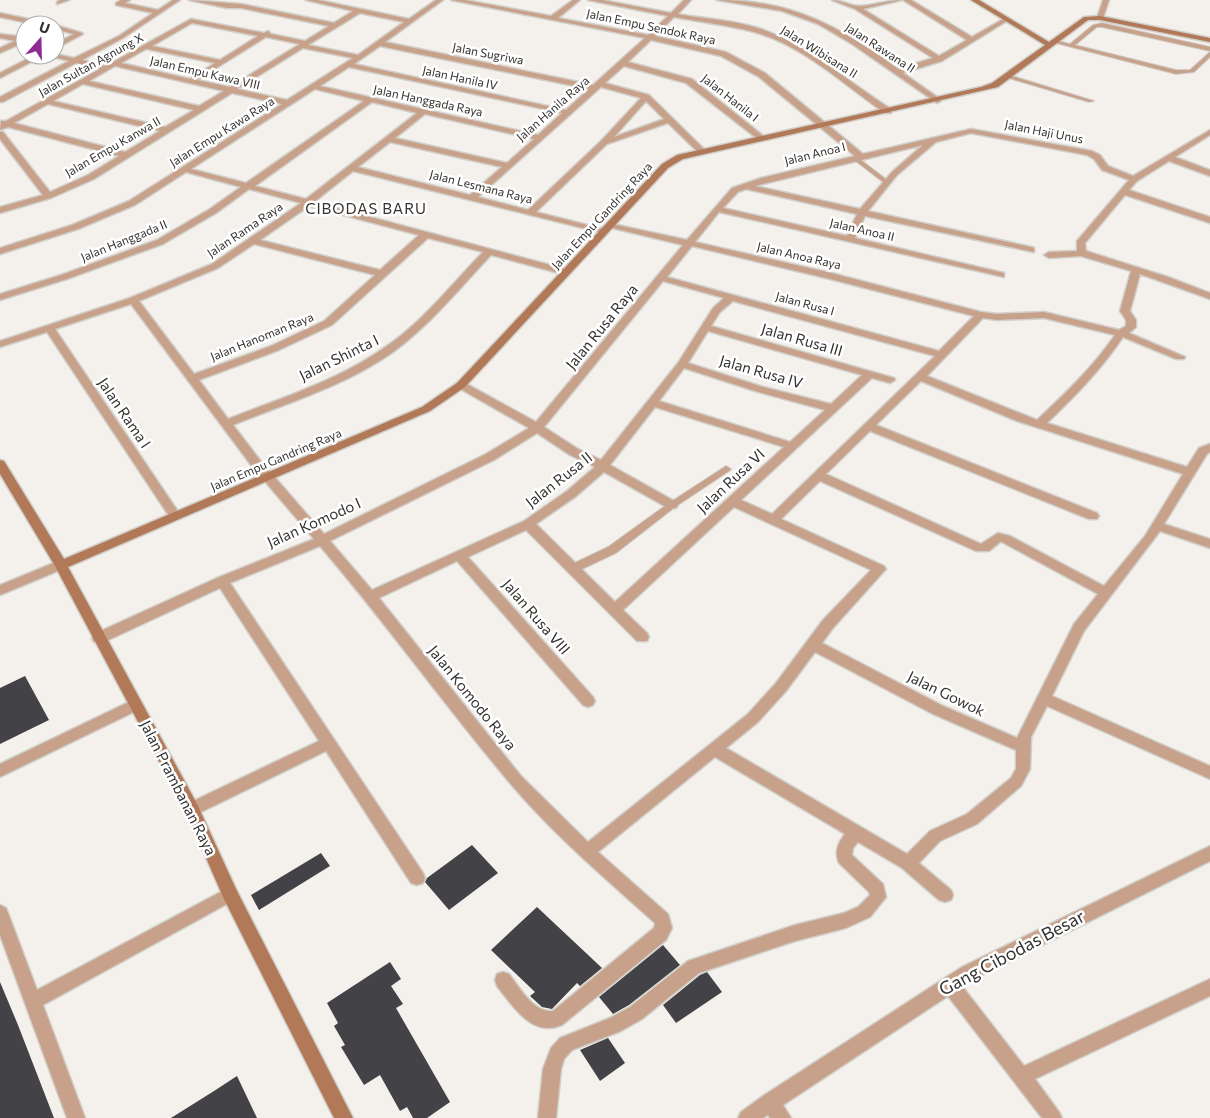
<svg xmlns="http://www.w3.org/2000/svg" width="1210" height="1118" font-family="Commissioner,sans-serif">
<rect width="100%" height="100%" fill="#f4f1ec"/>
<path fill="#434347" d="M25 676 49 720 0 744V688Z
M472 845 498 873 449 910 425 882 427 878Z
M321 853 330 866 259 910 251 895Z
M537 907 602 968 580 986 577 983 552 1009 542 1007 530 996 535 992 491 950Z
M663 945 680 965 629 1005 613 1014 599 997Z
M390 962 401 979 391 986 403 1004 396 1008 450 1102 427 1118H413L407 1107 400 1111 380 1075 364 1085 341 1047 345 1045 334 1026 338 1023 327 1003Z
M707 972 722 992 676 1023 663 1005 700 975Z
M0 982 18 1025 54 1118H0Z
M608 1038 625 1063 600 1081 580 1050Z
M237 1076 257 1118H171L214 1091Z"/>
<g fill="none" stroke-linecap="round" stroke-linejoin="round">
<g stroke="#d1cfca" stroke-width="2">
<path id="lane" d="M1102 23 1210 47V51L1102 27H1097L1075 45 1176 70H1190L1210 52V57L1194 72 1176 74 1052 42 1055 40 1070 44 1093 25Z
M1005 75H1009L1094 101 1089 102 1005 77Z
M853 157H857L887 180V182H883L853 159Z
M726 466 731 469 729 471 675 507 616 553 576 572H568L567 569 568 566 608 547 669 503Z"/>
</g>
<g stroke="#d1cfca" stroke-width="3">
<path id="street" d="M60 0H69L57 4V2Z
M121 0H130L125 3 158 10 173 0H180L123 38 82 60 106 66 191 19 264 33 268 31 271 34 305 41 329 26 241 8H227L189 0 241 4 334 23 353 11 306 0H318L409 19 436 0H443L385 42 593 85 645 38 451 0H465L551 16 573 0H580L558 18 648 35 668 16 588 0H602L671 13 684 0H691L678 14C704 19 735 20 761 29 809 46 848 82 891 109V113H885C844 85 803 45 754 32 728 25 700 22 674 17L655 36 726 52 765 73 863 154 971 129 1092 151 1100 155 1108 166 1133 176 1210 130V135L1175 157 1210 170V176L1169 161 1137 181 1129 190 1210 217V223L1125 195 1085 243 1086 251 1168 277 1210 293V299L1140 274 1130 311 1136 320V327L1129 333 1185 357 1184 359H1176L1123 337C1101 370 1075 396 1047 423L1187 467 1199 448 1210 444V452L1207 454 1164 524 1210 539V548L1160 531 1084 631 1052 696 1210 766V779L1047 706 1031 737 1030 769 1021 786 977 824 940 841 919 863 951 890 953 895 951 900 945 902 939 900 902 868 858 842 853 848 852 855 883 884 886 897 870 917 846 928 795 941 699 973 642 1019 621 1031 572 1050 564 1059 561 1069 556 1118H538L543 1069 551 1048 560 1038 610 1018 630 1007 688 961 795 925 844 913 858 907 870 895 869 892 839 863C834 852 838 843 845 834L715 757 598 852 668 914 672 928 666 940 562 1025C532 1038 513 1006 497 986L495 980 497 974 503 972 509 974C520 988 533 1013 553 1011L654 928 655 923C606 879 552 833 510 783 445 706 386 623 320 546L230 583 423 873 425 878 423 883 417 885 411 883 326 751 197 814 192 816 187 814 184 809 187 804 319 741 220 588 104 642H94L92 638 94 634 217 578 314 539 251 465 131 304 55 329 179 513 181 516 175 520 171 519 47 332 0 347V341L130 298 212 264 301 203 249 189 216 213 163 244 67 279 0 300V294L61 275 157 240 210 209 241 187 186 172 135 205 78 229 0 254V248L72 225 129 201 282 104 232 93 94 179 51 198 0 213V207L43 195 0 139V132H3L50 192 88 175 119 156 8 127 0 130 1 121H6L100 69 76 63 3 102H0V97L69 61 46 55 55 54 74 58 119 36 153 13 116 5V3ZM360 13 404 22 358 55 308 45ZM192 23 258 36 220 60 152 46ZM266 37 300 44 230 87 197 80ZM651 40 721 56 759 77 855 156 761 178 732 188 687 240 608 223V227L683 245 536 422 465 383H457L456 385 457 387 529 428 486 454 324 534 259 459 233 425C287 403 345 386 393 352 430 325 460 288 491 255L566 275 571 272 569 270 314 202 353 171 607 234V230L536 212 607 144 668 123 700 154 707 152 649 95 605 83 624 66 686 83 759 140 766 138 692 79 628 62ZM380 46 589 89 566 110 354 64ZM303 48 353 58 287 100 237 89ZM146 49H147L215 63 190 79 121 63ZM115 66 224 91 199 106 89 81ZM349 67 562 113 538 135 320 86ZM83 84 194 110 165 127 53 101ZM601 87 641 98 601 141 528 210 478 197ZM315 89 364 101 246 183 191 169ZM646 101 664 119 614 137ZM372 102 417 113 306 199 255 186ZM48 104 160 131 125 152 14 123ZM425 114 534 139 507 163 395 138ZM971 133 1087 155 1094 159 1102 170 1129 180 1077 241V251L1049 252 1044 255 1049 258 1081 256 1131 271 1120 311 1126 320V326L1119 330 1044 312 997 314 981 312 831 273 695 242 719 212 1004 277V273L855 238 865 216 1034 252V248L1031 247 868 211 897 175 936 142ZM390 142 502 167 470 195 358 167ZM923 145 892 172 860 209 755 186ZM746 189 857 214 847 236 723 208 738 192ZM309 206 419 235 380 270 260 240ZM428 238 483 252C451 285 422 323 384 348 337 381 281 398 228 419L199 380 279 350 332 325ZM254 244 375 275 324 321 271 346 194 374 139 301 218 268ZM692 246 830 279 974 316 939 351 667 277ZM663 281 724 298 713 308 678 363 601 460 578 449 544 427ZM733 301 935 356 772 514 741 500 872 378 890 383 895 380 894 378 711 326 720 312ZM983 318 997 320 1044 318 1115 335C1093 367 1066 393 1037 420L927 376ZM708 331 862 375 831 404 763 387 688 363ZM684 368 755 391 825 410 790 442 659 401ZM921 381 1017 421 1183 474 1145 536 1104 586 1010 536 998 533 981 544 826 474 870 431 1089 519H1097L1099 516 1097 513 876 425ZM655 407 784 447 615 602 536 524 575 497 604 472 668 508H676L678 505 676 502 610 465ZM537 433 570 455 595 467 567 491 524 521 372 590 330 541 494 460ZM820 481 976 551H989L1000 542H1002L1098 594 1074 624 1017 738 943 706 822 643 833 628 886 569 884 566 781 519ZM734 507 871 570 823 620 776 683 748 714 588 842 521 776 379 598 457 561 583 705 588 707 593 705 595 701 593 697 468 557 526 530 637 641H647L649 637 647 633 623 610ZM815 652 933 714 1016 750V769L1011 778 967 814 930 831 907 854 726 748 758 722 786 691Z
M717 0C792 0 839 26 898 69L933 58 855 9 832 0C841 0 850 6 859 6 873 6 887 0 902 0L863 9 939 56 967 40 903 0H911L972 37 1005 18 1010 19 942 61 903 73 940 99 941 101 937 103 852 44 818 24 782 11Z
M1103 0H1109L1103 18 1100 20 1097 18Z
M0 13 47 23 50 25H37L0 17Z
M55 25 82 33 83 34 55 49V44L74 34 55 29Z
M0 34 25 37V42L0 53V48L15 41 0 38Z
M35 55H45L0 78V73Z
M61 560 65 562 67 565 65 568 0 595V585Z
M135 699 140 701 142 705 140 709 0 777V764Z
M1210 846V861L974 979 962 986 1024 1066 1210 979V996L1035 1079 1059 1112 1062 1118H1042L948 996 783 1105 791 1118H770L768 1115 763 1118H738L741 1112 763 1096 962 967Z
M230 887 236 889 238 894 236 899 43 1005 85 1118H67L0 935V905L6 908 8 913 37 990Z"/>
</g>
<g stroke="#d1cfca" stroke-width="3">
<path id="secondary" d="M971 0H979L1049 42 1084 17 1100 16 1210 38V42L1100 20H1088L998 87 683 159 668 168 465 387 430 411 68 567 197 804 236 889 353 1118H334L224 899 186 812 55 566 0 474V460L4 461 64 559 422 407 457 383 662 164 677 155 981 87 992 83 1045 45Z"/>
</g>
<use href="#lane" fill="#c8a18b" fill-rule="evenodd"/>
<use href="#street" fill="#c8a18b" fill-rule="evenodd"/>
<use href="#secondary" fill="#b17957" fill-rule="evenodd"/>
</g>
<g text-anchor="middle" stroke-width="5" stroke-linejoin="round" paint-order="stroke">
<g font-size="12" fill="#343331" stroke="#fff">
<text transform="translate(651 27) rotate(12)" y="4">Jalan Empu Sendok Raya</text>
<text transform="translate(880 48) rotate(33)" y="4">Jalan Rawana II</text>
<text transform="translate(819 52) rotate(32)" y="4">Jalan Wibisana II</text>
<text transform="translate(488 54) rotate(11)" y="4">Jalan Sugriwa</text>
<text transform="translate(91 65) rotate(-29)" y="4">Jalan Sultan Agnung X</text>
<text transform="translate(205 73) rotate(13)" y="4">Jalan Empu Kawa VIII</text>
<text transform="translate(460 78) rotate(12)" y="4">Jalan Hanila IV</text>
<text transform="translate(730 98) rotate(38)" y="4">Jalan Hanila I</text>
<text transform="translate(428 101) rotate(12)" y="4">Jalan Hanggada Raya</text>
<text transform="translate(553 109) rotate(-41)" y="4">Jalan Hanila Raya</text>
<text transform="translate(222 132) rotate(-32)" y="4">Jalan Empu Kawa Raya</text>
<text transform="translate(1044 132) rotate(11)" y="4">Jalan Haji Unus</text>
<text transform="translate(113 147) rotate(-30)" y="4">Jalan Empu Kanwa II</text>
<text transform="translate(815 154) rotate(-14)" y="4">Jalan Anoa I</text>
<text transform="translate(481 187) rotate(14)" y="4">Jalan Lesmana Raya</text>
<text transform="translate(602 216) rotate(-47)" y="4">Jalan Empu Gandring Raya</text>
<text transform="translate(245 230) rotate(-34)" y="4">Jalan Rama Raya</text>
<text transform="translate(862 230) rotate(13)" y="4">Jalan Anoa II</text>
<text transform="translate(124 241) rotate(-22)" y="4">Jalan Hanggada II</text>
<text transform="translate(799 256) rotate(13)" y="4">Jalan Anoa Raya</text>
<text transform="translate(805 304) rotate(15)" y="4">Jalan Rusa I</text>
<text transform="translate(262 337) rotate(-22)" y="4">Jalan Hanoman Raya</text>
<text transform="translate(276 460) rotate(-23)" y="4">Jalan Empu Gandring Raya</text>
</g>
<g font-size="15" letter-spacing="1" fill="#343331" stroke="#fff">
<text x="366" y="214">CIBODAS BARU</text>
</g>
<g font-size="15" fill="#343331" stroke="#fff">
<text transform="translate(602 327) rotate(-51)" y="5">Jalan Rusa Raya</text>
<text transform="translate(802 340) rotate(16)" y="5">Jalan Rusa III</text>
<text transform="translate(339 358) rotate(-26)" y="5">Jalan Shinta I</text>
<text transform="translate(761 372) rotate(16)" y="5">Jalan Rusa IV</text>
<text transform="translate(124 413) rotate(56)" y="5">Jalan Rama I</text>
<text transform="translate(559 480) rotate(-38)" y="5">Jalan Rusa II</text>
<text transform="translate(731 481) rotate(-43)" y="5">Jalan Rusa VI</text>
<text transform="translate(314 523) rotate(-24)" y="5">Jalan Komodo I</text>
<text transform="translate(536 617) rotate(49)" y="5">Jalan Rusa VIII</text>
<text transform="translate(946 694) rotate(26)" y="5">Jalan Gowok</text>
<text transform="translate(472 698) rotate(51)" y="5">Jalan Komodo Raya</text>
<text transform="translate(178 788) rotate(63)" y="5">Jalan Prambanan Raya</text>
</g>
<g font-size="18" fill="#343331" stroke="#fff">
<text transform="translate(1012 953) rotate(-28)" y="6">Gang Cibodas Besar</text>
</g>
</g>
<g transform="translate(40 40) rotate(20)"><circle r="24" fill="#ffffff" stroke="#aeadad"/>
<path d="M0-4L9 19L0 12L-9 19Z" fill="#8e2a92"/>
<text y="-8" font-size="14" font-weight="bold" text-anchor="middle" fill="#343331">U</text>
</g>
</svg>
